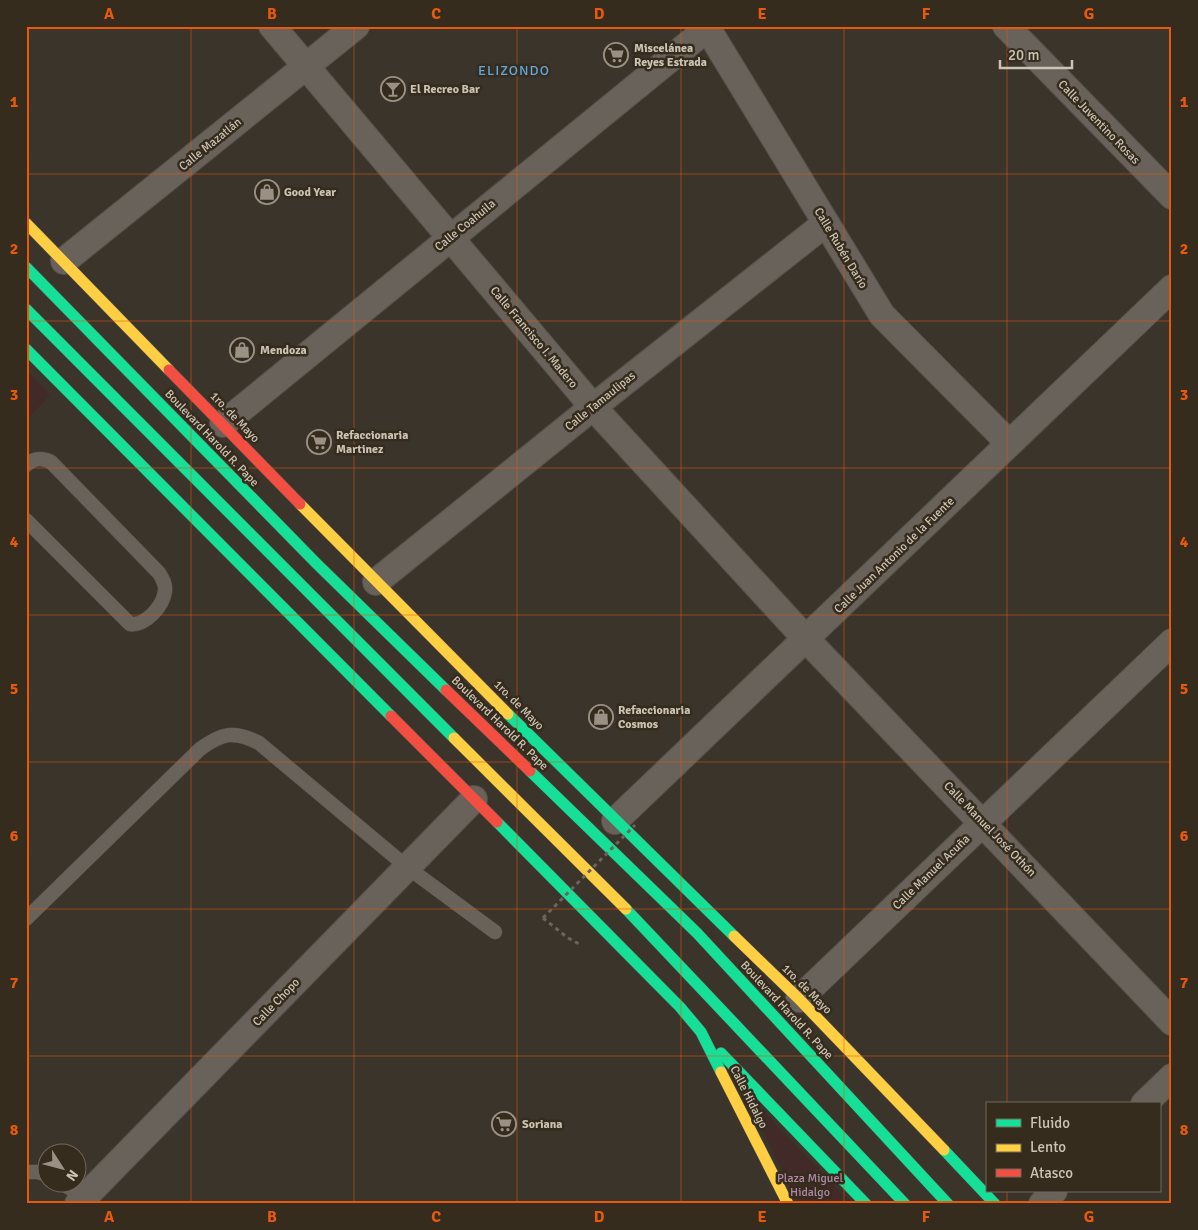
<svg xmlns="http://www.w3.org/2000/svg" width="1198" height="1230" font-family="Signika,sans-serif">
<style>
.green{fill:#412a27}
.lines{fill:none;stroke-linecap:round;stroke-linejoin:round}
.lane-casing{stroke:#555049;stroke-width:15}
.street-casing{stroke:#555049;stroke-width:28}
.fast-casing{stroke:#555049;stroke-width:12}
.slow-casing{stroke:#555049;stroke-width:12}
.jam-casing{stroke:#555049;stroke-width:12}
.path{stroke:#6c655e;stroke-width:3;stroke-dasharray:4 4;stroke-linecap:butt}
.lane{stroke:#68625b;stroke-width:14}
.street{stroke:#68625b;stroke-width:26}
.fast{stroke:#16e098;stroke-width:11}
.slow{stroke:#ffcf43;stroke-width:11}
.jam{stroke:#f24e42;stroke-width:11}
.path-bridge{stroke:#6c655e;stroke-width:3;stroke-dasharray:4 4;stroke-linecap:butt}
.grid{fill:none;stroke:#e8590c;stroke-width:1;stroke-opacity:0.55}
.labels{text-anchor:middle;stroke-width:5;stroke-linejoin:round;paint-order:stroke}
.poi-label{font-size:12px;font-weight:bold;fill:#cbc3b5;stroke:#362c1d;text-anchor:start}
.street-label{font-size:12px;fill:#cbc3b5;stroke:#362c1d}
.park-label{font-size:12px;fill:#b189a8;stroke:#362c1d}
.neighbourhood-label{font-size:14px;letter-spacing:1px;fill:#60a5dc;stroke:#362c1d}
.neatline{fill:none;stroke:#e8590c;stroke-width:2}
.grid-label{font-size:16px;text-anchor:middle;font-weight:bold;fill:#e8590c}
</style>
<rect width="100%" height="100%" fill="#3b342b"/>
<g class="green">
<path d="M26,370l24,25 -24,25z"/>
<path d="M741,1088l111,116h-52z"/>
</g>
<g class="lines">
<defs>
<g id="lane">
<path d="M26,465c8,-7 15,-8 25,-3l108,111c3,5 7,11 6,18 -2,16 -20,35 -35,33l-104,-104"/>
<path d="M26,919l174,-170c22,-16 34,-19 59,-6l148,124 88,65"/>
<path d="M26,1172h11l11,3"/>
<path d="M60,1182l24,15"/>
</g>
<g id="street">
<path d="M272,26l321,381 213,232 366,383"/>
<path d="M706,26l176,289 127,128"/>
<path d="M1006,26l166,170"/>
<path d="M64,261l292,-235"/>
<path d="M223,424l485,-396"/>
<path d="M376,582l217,-175 233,-184"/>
<path d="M615,821l557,-533"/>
<path d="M799,999l373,-357"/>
<path d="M1144,1104l28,-27"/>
<path d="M78,1204l396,-405"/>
<path d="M1042,1204l12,-13"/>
</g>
<g id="fast">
<path d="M26,267l291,297 129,126"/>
<path d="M26,309l428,429"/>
<path d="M26,349l365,367"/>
<path d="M508,714l226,222"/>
<path d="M530,771l167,162 251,271"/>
<path d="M497,822l183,185 21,25 20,40"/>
<path d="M626,909l279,295"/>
<path d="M721,1053l145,151"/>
<path d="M944,1150l51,54"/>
</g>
<g id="slow">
<path d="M26,223l143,147"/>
<path d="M300,504l208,210"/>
<path d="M454,738l172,171"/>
<path d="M734,936l65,63 145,151"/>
<path d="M721,1072l67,132"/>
</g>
<g id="jam">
<path d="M169,370l131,134"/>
<path d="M446,690l84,81"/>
<path d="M391,716l106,106"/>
</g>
</defs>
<use href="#lane" class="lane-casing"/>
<use href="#street" class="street-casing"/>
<use href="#fast" class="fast-casing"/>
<use href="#slow" class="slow-casing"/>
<use href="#jam" class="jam-casing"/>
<path class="path" d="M543,918l25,20 13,7"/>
<use href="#lane" class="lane"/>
<use href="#street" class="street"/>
<use href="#fast" class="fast"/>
<use href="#slow" class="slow"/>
<use href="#jam" class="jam"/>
<path class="path-bridge" d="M543,918l92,-93"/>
</g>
<path class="grid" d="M191,26v1178M354,26v1178M517,26v1178M681,26v1178M844,26v1178M1007,26v1078M26,174h1146M26,321h1146M26,468h1146M26,615h1146M26,762h1146M26,909h1146M26,1056h1146M1007,1191v13"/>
<defs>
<symbol id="supermarket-ring" viewBox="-11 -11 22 22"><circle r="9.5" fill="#362c1d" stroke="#999185" stroke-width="1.5"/><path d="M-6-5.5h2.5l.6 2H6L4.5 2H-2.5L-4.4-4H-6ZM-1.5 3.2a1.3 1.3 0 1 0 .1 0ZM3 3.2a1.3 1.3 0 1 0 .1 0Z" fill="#999185"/></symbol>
<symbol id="bar-ring" viewBox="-11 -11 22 22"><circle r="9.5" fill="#362c1d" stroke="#999185" stroke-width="1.5"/><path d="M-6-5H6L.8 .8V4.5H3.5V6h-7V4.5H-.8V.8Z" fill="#999185"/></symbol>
<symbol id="shop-ring" viewBox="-11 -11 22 22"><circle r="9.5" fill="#362c1d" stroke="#999185" stroke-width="1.5"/><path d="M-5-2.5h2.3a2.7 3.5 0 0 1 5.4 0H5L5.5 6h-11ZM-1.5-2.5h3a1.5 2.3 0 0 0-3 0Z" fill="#999185"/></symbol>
</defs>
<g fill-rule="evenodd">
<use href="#supermarket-ring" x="602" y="41" width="28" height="28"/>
<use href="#bar-ring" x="379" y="75" width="28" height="28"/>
<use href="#shop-ring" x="253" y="178" width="28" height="28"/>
<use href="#shop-ring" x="228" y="336" width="28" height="28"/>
<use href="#supermarket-ring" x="305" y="428" width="28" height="28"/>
<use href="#shop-ring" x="587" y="703" width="28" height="28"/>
<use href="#supermarket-ring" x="490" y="1110" width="28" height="28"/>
</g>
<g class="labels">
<g class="poi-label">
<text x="634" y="52">Miscelánea<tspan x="634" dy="14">Reyes Estrada</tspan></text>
<text x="410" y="93">El Recreo Bar</text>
<text x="284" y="196">Good Year</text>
<text x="260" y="354">Mendoza</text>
<text x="336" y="439">Refaccionaria<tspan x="336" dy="14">Martinez</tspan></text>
<text x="618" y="714">Refaccionaria<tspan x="618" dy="14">Cosmos</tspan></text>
<text x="522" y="1128">Soriana</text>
</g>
<g class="street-label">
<text transform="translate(1099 122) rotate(46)" y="4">Calle Juventino Rosas</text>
<text transform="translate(210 144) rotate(-39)" y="4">Calle Mazatlán</text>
<text transform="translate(465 225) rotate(-39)" y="4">Calle Coahuila</text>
<text transform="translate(841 248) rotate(59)" y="4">Calle Rubén Darío</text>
<text transform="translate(534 337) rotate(50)" y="4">Calle Francisco I. Madero</text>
<text transform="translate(600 401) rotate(-39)" y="4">Calle Tamaulipas</text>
<text transform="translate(235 417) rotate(46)" y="4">1ro. de Mayo</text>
<text transform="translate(212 438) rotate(46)" y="4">Boulevard Harold R. Pape</text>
<text transform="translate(894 555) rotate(-44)" y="4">Calle Juan Antonio de la Fuente</text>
<text transform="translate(519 705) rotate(45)" y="4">1ro. de Mayo</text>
<text transform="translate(500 723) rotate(44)" y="4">Boulevard Harold R. Pape</text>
<text transform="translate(990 829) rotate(46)" y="4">Calle Manuel José Othón</text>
<text transform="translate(931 872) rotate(-44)" y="4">Calle Manuel Acuña</text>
<text transform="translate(807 989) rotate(45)" y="4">1ro. de Mayo</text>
<text transform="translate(276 1002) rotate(-46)" y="4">Calle Chopo</text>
<text transform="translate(787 1010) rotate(47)" y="4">Boulevard Harold R. Pape</text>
<text transform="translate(749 1097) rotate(63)" y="4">Calle Hidalgo</text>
</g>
<g class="park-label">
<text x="810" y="1182">Plaza Miguel<tspan x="810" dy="14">Hidalgo</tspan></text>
</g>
<g class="neighbourhood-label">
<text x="514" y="75">ELIZONDO</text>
</g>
</g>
<rect width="1198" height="1230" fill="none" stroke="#362c1d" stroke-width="55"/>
<rect x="986" y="1102" width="175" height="90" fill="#362c1d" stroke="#72685a"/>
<rect x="996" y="1119" width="25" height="8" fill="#16e098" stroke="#72685a"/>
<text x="1030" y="1128" font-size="15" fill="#cbc3b5">Fluido</text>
<rect x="996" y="1144" width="25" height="8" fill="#ffcf43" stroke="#72685a"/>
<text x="1030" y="1152" font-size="15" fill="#cbc3b5">Lento</text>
<rect x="996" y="1169" width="25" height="8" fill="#f24e42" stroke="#72685a"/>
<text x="1030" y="1178" font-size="15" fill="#cbc3b5">Atasco</text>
<g transform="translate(62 1168) rotate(126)"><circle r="24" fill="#362c1d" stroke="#72685a"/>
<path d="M0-4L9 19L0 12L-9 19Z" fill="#999185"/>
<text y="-8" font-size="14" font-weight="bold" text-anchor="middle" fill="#cbc3b5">N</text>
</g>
<path d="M1000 60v8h72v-8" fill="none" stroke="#cbc3b5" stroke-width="2.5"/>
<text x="1008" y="60" font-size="15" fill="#cbc3b5" stroke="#362c1d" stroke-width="4" paint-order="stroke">20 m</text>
<rect x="28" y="28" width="1142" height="1174" class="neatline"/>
<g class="grid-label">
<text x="109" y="19">A</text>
<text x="272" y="19">B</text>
<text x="436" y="19">C</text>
<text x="599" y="19">D</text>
<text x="762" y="19">E</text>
<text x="926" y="19">F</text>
<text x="1089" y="19">G</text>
<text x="14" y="107">1</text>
<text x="1184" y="107">1</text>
<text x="14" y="254">2</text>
<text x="1184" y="254">2</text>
<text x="14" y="400">3</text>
<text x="1184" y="400">3</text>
<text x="14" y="547">4</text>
<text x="1184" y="547">4</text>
<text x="14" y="694">5</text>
<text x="1184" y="694">5</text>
<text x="14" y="841">6</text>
<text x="1184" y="841">6</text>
<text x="14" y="988">7</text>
<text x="1184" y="988">7</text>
<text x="14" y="1135">8</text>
<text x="1184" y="1135">8</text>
<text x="109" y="1222">A</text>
<text x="272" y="1222">B</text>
<text x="436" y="1222">C</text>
<text x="599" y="1222">D</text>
<text x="762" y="1222">E</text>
<text x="926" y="1222">F</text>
<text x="1089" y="1222">G</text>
</g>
</svg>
